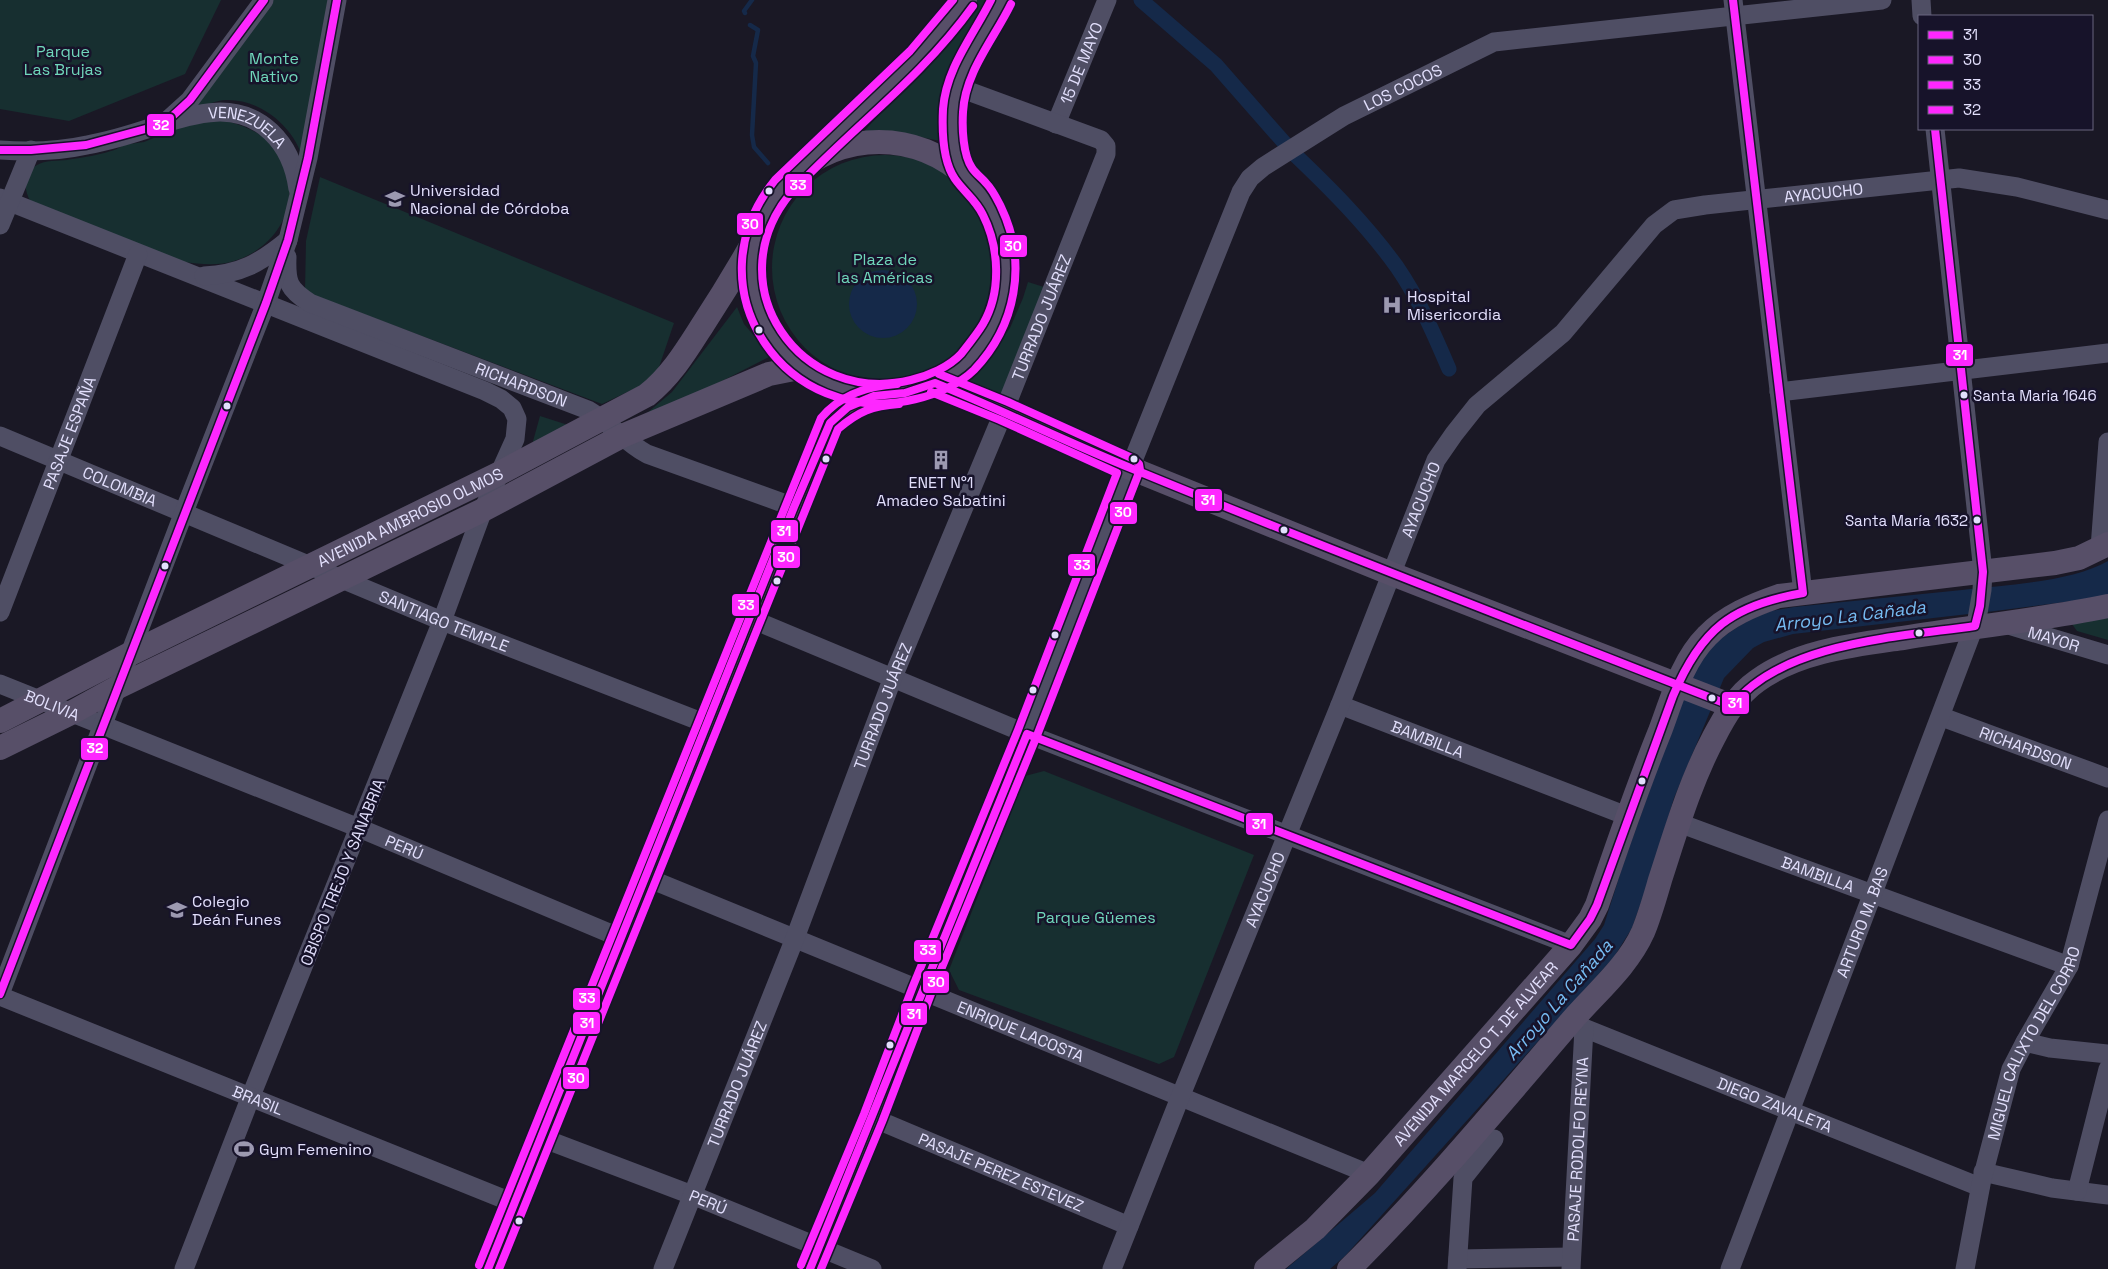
<svg xmlns="http://www.w3.org/2000/svg" width="2108" height="1269" font-family="'Space Grotesk',sans-serif">
<style>
.green{fill:#172f30}
.water{fill:#152949}
.lines{fill:none;stroke-linecap:round;stroke-linejoin:round}
.stream{stroke:#152949;stroke-width:4.5}
.canal{stroke:#152949;stroke-width:15}
.minor{stroke:#4f4e64;stroke-width:19}
.major{stroke:#574f68;stroke-width:24}
.bus-1-casing{stroke:#17132a;stroke-width:11}
.bus-2-casing{stroke:#17132a;stroke-width:11}
.bus-3-casing{stroke:#17132a;stroke-width:11}
.bus-4-casing{stroke:#17132a;stroke-width:11}
.bus-1{stroke:#fe27ff;stroke-width:8}
.bus-2{stroke:#fe27ff;stroke-width:8}
.bus-3{stroke:#fe27ff;stroke-width:8}
.bus-4{stroke:#fe27ff;stroke-width:8}
.bus-dot{fill:#e2dffc;stroke:#17132a;stroke-width:2}
.labels{text-anchor:middle;stroke-width:5;stroke-linejoin:round;paint-order:stroke}
.bus-label{font-size:15px;fill:#e2dffc;stroke:#17132a;text-anchor:start}
.park-label{font-size:16px;fill:#70d7bb;stroke:#17132a}
.street-label{font-size:16px;fill:#e2dffc;stroke:#17132a}
.poi-label{font-size:16px;fill:#e2dffc;stroke:#17132a;text-anchor:start}
.water-label{font-size:18px;font-style:italic;fill:#76bcf3;stroke:#17132a}
.line-badge{stroke:#17132a;stroke-width:2}
.badge-label{font-size:14px;text-anchor:middle;font-weight:bold;fill:#fff}
</style>
<rect width="100%" height="100%" fill="#1a1825"/>
<g class="green">
<path d="M0,0h221l-36,74 -116,47 -69,-12z"/>
<path d="M272,0h57l-28,153c-11,-29 -42,-54 -75,-53 -10,0 -20,6 -30,8l44,-65z"/>
<path d="M977,0h15l-52,96 -2,14 3,31c-27,-5 -53,-11 -81,-5l106,-119z"/>
<path d="M207,116c25,6 55,13 71,35 3,4 4,10 6,14 17,42 -8,83 -50,96 -15,5 -35,3 -50,1l-153,-60c-8,-12 -8,-29 6,-37 8,-5 21,-4 30,-5 12,-2 49,-7 56,-15l21,-3z"/>
<circle cx="885" cy="268" r="113"/>
<path d="M320,177l354,146 -17,50 -19,14 -36,17 -297,-112 1,-51z"/>
<path d="M1028,282l16,5 -43,108 -6,3 -21,-6 -5,-12 41,-52 13,-30z"/>
<path d="M737,307l7,17 27,32 -121,62 -3,-5 25,-21z"/>
<path d="M540,416l28,9 -36,20z"/>
<path d="M2108,611v29l-31,-9 -5,-7z"/>
<path d="M1044,771l210,84 -80,202 -15,7 -200,-74 -10,-20 76,-194z"/>
</g>
<g class="water">
<circle cx="883" cy="304" r="34"/>
<path d="M2108,561v33l-2,1 -18,4 -93,12 -202,23 -29,8 -11,6 -29,30 -50,120 -24,79 -18,51 -18,29 -269,299 -15,13h-44l89,-76 220,-254 9,-14 18,-57 69,-194 25,-32 17,-12 16,-10 22,-9 23,-4c56,-6 112,-11 168,-17 44,-5 109,-8 146,-29z"/>
</g>
<g class="lines">
<g class="stream">
<path d="M745,13l-1,-2 8,-11"/>
<path d="M750,25l8,5 -5,26 3,7 -4,72 2,12 14,16"/>
</g>
<g class="canal">
<path d="M1141,0l75,65 72,82"/>
<path d="M1291,151c38,36 75,73 106,116 22,32 37,67 52,102"/>
</g>
<g class="minor">
<path d="M1733,0l70,593"/>
<path d="M1921,0l1,16"/>
<path d="M169,119l21,-19 74,-100"/>
<path id="s1" d="M1056,124l51,-124"/>
<path id="s2" d="M0,150c28,2 60,1 87,-5 22,-4 45,-11 66,-18 41,-13 83,-28 118,5 17,16 24,35 27,57"/>
<path d="M0,198l485,193 16,8 11,9 5,11 -2,20 -32,71 -41,111 -191,475 -67,173"/>
<path d="M0,225l31,-75"/>
<path id="s3" d="M287,257c-1,25 1,32 23,46l278,107c21,12 37,32 59,44l147,53"/>
<path d="M204,276c37,-2 56,-13 84,-36"/>
<path d="M1779,392l329,-39"/>
<path id="s4" d="M0,436l442,185 265,103"/>
<path d="M2100,548l8,-106"/>
<path id="s5" d="M0,612l138,-358"/>
<path d="M749,618l278,116 544,211"/>
<path id="s6" d="M2005,624l103,31"/>
<path id="s7" d="M0,684l359,144 262,110"/>
<path id="s8" d="M1340,705l287,111"/>
<path id="s9" d="M1942,717l166,61"/>
<path id="s10" d="M1679,823l390,143"/>
<path id="s11" d="M645,877l724,297"/>
<path d="M0,994l184,-482 82,-209 22,-63 20,-82 29,-158"/>
<path id="s12" d="M0,996l516,208"/>
<path id="s13" d="M1572,1020l12,8 396,159"/>
<path d="M2025,1042l25,6 58,6"/>
<path id="s14" d="M873,1118l256,108"/>
<path id="s15" d="M542,1138l150,57 180,74"/>
<path d="M1983,1172l69,16 56,7"/>
<path d="M2077,1191l31,-122"/>
<path d="M1458,1259l113,-2"/>
<path id="s16" d="M663,1269l132,-331 98,-261 111,-266 102,-257v-8l-5,-6 -144,-53"/>
<path id="s17" d="M810,1269l63,-151 49,-128 105,-256 103,-266 111,-276 9,-14 13,-11 81,-51 150,-74 388,-42"/>
<path id="s18" d="M1112,1269l69,-174 159,-390 96,-245 18,-26 23,-29 86,-72 91,-108 20,-15 31,-5 254,-27 58,9 91,23"/>
<path d="M1457,1269l6,-91 31,-39"/>
<path id="s19" d="M1571,1269l13,-241"/>
<path id="s20" d="M1730,1269l247,-650 5,-29 1,-18 -48,-443"/>
<path id="s21" d="M1965,1269l17,-90 29,-110 14,-27 44,-76 39,-146"/>
</g>
<g class="major">
<circle cx="879" cy="269" r="127"/>
<path d="M817,153c52,-48 109,-93 148,-153"/>
<path d="M962,171c-4,-19 -10,-38 -10,-58 0,-42 33,-77 50,-113"/>
<path d="M935,383l69,28 126,57 262,106 340,132"/>
<path id="s22" d="M0,721l130,-67 368,-180 149,-79c24,-19 39,-44 55,-69 19,-29 36,-57 53,-87"/>
<path d="M0,748l71,-35 47,-26 365,-177 139,-74 147,-62 30,-6"/>
<path d="M488,1269l54,-131 247,-617 41,-98 18,-16 26,-11"/>
<path id="s23" d="M1266,1269l49,-40 54,-55 202,-229 19,-26 7,-14c20,-59 40,-117 63,-174 12,-32 22,-70 47,-95 19,-20 46,-31 72,-40l276,-33 24,-5 29,-14"/>
<path d="M1349,1269c78,-77 148,-161 219,-244 25,-30 59,-57 75,-93 7,-17 12,-35 17,-52 16,-49 30,-98 54,-143 11,-21 23,-42 43,-56 41,-30 97,-36 146,-43 68,-11 137,-18 205,-32"/>
</g>
<defs>
<g id="bus-1">
<path d="M488,1269l306,-762 36,-84 18,-16 26,-11 31,-3 30,-10c67,27 131,59 198,86 199,82 399,159 599,237 50,-64 168,-69 243,-80l5,-20 3,-34 -48,-443"/>
<path d="M810,1269c74,-178 144,-357 217,-535l544,211 19,-26 7,-14 76,-209c28,-67 59,-91 130,-103l-70,-593"/>
</g>
<g id="bus-2">
<path d="M953,0l-43,51 -135,129c-87,107 10,251 141,219 19,-4 44,-15 58,-29 42,-44 54,-107 27,-163 -4,-8 -8,-17 -15,-24 -4,-5 -10,-9 -14,-15 -9,-13 -10,-40 -9,-56 2,-40 31,-73 48,-108"/>
<path d="M499,1269l339,-840c21,-18 34,-23 61,-25"/>
<path d="M821,1269l61,-147 49,-128 105,-256 104,-268 -1,-6 -5,-5 -126,-57 -69,-28"/>
</g>
<g id="bus-3">
<path d="M973,6c-53,74 -122,122 -183,188 -74,91 10,213 121,186 17,-4 38,-13 50,-26 7,-9 16,-20 22,-30 19,-33 16,-77 0,-109 -7,-15 -19,-23 -28,-36 -12,-17 -13,-49 -12,-70 3,-41 30,-73 48,-109"/>
<path d="M479,1265l342,-847c20,-24 47,-32 76,-34"/>
<path d="M801,1265l63,-151 49,-128 105,-256 99,-257 -117,-53 -69,-28"/>
</g>
<g id="bus-4">
<path d="M0,150h31l55,-5 78,-21 26,-24 74,-100"/>
<path d="M0,994l266,-691 22,-63 20,-82 29,-158"/>
</g>
</defs>
<use href="#bus-1" class="bus-1-casing"/>
<use href="#bus-2" class="bus-2-casing"/>
<use href="#bus-3" class="bus-3-casing"/>
<use href="#bus-4" class="bus-4-casing"/>
<use href="#bus-1" class="bus-1"/>
<use href="#bus-2" class="bus-2"/>
<use href="#bus-3" class="bus-3"/>
<use href="#bus-4" class="bus-4"/>
</g>
<defs>
<symbol id="university-bare" viewBox="-9 -9 18 18"><path d="M0-5L7-2L0 1L-7-2ZM-4 1L0 2.5L4 1V4Q0 6-4 4Z" fill="#9c99b1" stroke="#17132a" stroke-width="2.5" paint-order="stroke"/></symbol>
<symbol id="hospital-bare" viewBox="-9 -9 18 18"><path d="M-5-5h3v3.5h4V-5h3V5h-3V1.5h-4V5h-3Z" fill="#9c99b1" stroke="#17132a" stroke-width="2.5" paint-order="stroke"/></symbol>
<symbol id="building-bare" viewBox="-9 -9 18 18"><path d="M-4-6H4V6H1V3H-1V6H-4ZM-2.5-4.3h1.7v1.8h-1.7ZM.8-4.3h1.7v1.8H.8ZM-2.5-1h1.7V.8h-1.7ZM.8-1h1.7V.8H.8Z" fill="#9c99b1" stroke="#17132a" stroke-width="2.5" paint-order="stroke"/></symbol>
<symbol id="school-bare" viewBox="-9 -9 18 18"><path d="M0-5L7-2L0 1L-7-2ZM-4 1L0 2.5L4 1V4Q0 6-4 4Z" fill="#9c99b1" stroke="#17132a" stroke-width="2.5" paint-order="stroke"/></symbol>
<symbol id="stadium-bare" viewBox="-9 -9 18 18"><path d="M0-5a6.5 5 0 1 0 0 10a6.5 5 0 1 0 0-10ZM-3.5-1.8h7v3.6h-7Z" fill="#9c99b1" stroke="#17132a" stroke-width="2.5" paint-order="stroke"/></symbol>
</defs>
<g fill-rule="evenodd">
<use href="#university-bare" x="381" y="185" width="28" height="28"/>
<use href="#hospital-bare" x="1378" y="291" width="28" height="28"/>
<use href="#building-bare" x="927" y="446" width="28" height="28"/>
<use href="#school-bare" x="163" y="896" width="28" height="28"/>
<use href="#stadium-bare" x="230" y="1135" width="28" height="28"/>
</g>
<g class="bus-dot">
<circle cx="769" cy="191" r="4.5"/>
<circle cx="759" cy="330" r="4.5"/>
<circle cx="1964" cy="395" r="4.5"/>
<circle cx="227" cy="406" r="4.5"/>
<circle cx="826" cy="459" r="4.5"/>
<circle cx="1134" cy="459" r="4.5"/>
<circle cx="1977" cy="520" r="4.5"/>
<circle cx="1284" cy="530" r="4.5"/>
<circle cx="165" cy="566" r="4.5"/>
<circle cx="777" cy="581" r="4.5"/>
<circle cx="1919" cy="633" r="4.5"/>
<circle cx="1055" cy="635" r="4.5"/>
<circle cx="1033" cy="690" r="4.5"/>
<circle cx="1712" cy="698" r="4.5"/>
<circle cx="1642" cy="781" r="4.5"/>
<circle cx="890" cy="1045" r="4.5"/>
<circle cx="519" cy="1221" r="4.5"/>
</g>
<g class="labels">
<g class="bus-label">
<text x="1973" y="401">Santa Maria 1646</text>
<text x="1968" y="526" text-anchor="end">Santa María 1632</text>
</g>
<g class="park-label">
<text x="63" y="57">Parque<tspan x="63" dy="18">Las Brujas</tspan></text>
<text x="274" y="64">Monte<tspan x="274" dy="18">Nativo</tspan></text>
<text x="885" y="265">Plaza de<tspan x="885" dy="18">las Américas</tspan></text>
<text x="1096" y="923">Parque Güemes</text>
</g>
<g class="street-label">
<text dy="6" stroke="none"><textPath href="#s1" startOffset="66">15 DE MAYO</textPath></text>
<text dy="6" stroke="none"><textPath href="#s17" startOffset="1355">LOS COCOS</textPath></text>
<text dy="6" stroke="none"><textPath href="#s2" startOffset="256">VENEZUELA</textPath></text>
<text dy="6" stroke="none"><textPath href="#s18" startOffset="1369">AYACUCHO</textPath></text>
<text dy="6" stroke="none"><textPath href="#s16" startOffset="1024">TURRADO JUÁREZ</textPath></text>
<text dy="6" stroke="none"><textPath href="#s3" startOffset="282">RICHARDSON</textPath></text>
<text dy="6" stroke="none"><textPath href="#s5" startOffset="192">PASAJE ESPAÑA</textPath></text>
<text dy="6" stroke="none"><textPath href="#s4" startOffset="130">COLOMBIA</textPath></text>
<text dy="6" stroke="none"><textPath href="#s18" startOffset="829">AYACUCHO</textPath></text>
<text dy="6" stroke="none"><textPath href="#s22" startOffset="458">AVENIDA AMBROSIO OLMOS</textPath></text>
<text dy="6" stroke="none"><textPath href="#s4" startOffset="481">SANTIAGO TEMPLE</textPath></text>
<text dy="6" stroke="none"><textPath href="#s6" startOffset="51">MAYOR</textPath></text>
<text dy="6" stroke="none"><textPath href="#s7" startOffset="56">BOLIVIA</textPath></text>
<text dy="6" stroke="none"><textPath href="#s16" startOffset="604">TURRADO JUÁREZ</textPath></text>
<text dy="6" stroke="none"><textPath href="#s8" startOffset="94">BAMBILLA</textPath></text>
<text dy="6" stroke="none"><textPath href="#s9" startOffset="89">RICHARDSON</textPath></text>
<text dy="6" stroke="none"><textPath href="#s7" startOffset="436">PERÚ</textPath></text>
<text transform="translate(342 872) rotate(-68)" y="6">OBISPO TREJO Y SANABRIA</text>
<text dy="6" stroke="none"><textPath href="#s10" startOffset="148">BAMBILLA</textPath></text>
<text dy="6" stroke="none"><textPath href="#s18" startOffset="409">AYACUCHO</textPath></text>
<text dy="6" stroke="none"><textPath href="#s20" startOffset="371">ARTURO M. BAS</textPath></text>
<text dy="6" stroke="none"><textPath href="#s11" startOffset="406">ENRIQUE LACOSTA</textPath></text>
<text dy="6" stroke="none"><textPath href="#s21" startOffset="238">MIGUEL CALIXTO DEL CORRO</textPath></text>
<text dy="6" stroke="none"><textPath href="#s23" startOffset="301">AVENIDA MARCELO T. DE ALVEAR</textPath></text>
<text dy="6" stroke="none"><textPath href="#s16" startOffset="199">TURRADO JUÁREZ</textPath></text>
<text dy="6" stroke="none"><textPath href="#s12" startOffset="278">BRASIL</textPath></text>
<text dy="6" stroke="none"><textPath href="#s13" startOffset="220">DIEGO ZAVALETA</textPath></text>
<text dy="6" stroke="none"><textPath href="#s19" startOffset="120">PASAJE RODOLFO REYNA</textPath></text>
<text dy="6" stroke="none"><textPath href="#s14" startOffset="139">PASAJE PEREZ ESTEVEZ</textPath></text>
<text dy="6" stroke="none"><textPath href="#s15" startOffset="178">PERÚ</textPath></text>
</g>
<g class="poi-label">
<text x="410" y="196">Universidad<tspan x="410" dy="18">Nacional de Córdoba</tspan></text>
<text x="1407" y="302">Hospital<tspan x="1407" dy="18">Misericordia</tspan></text>
<text x="941" y="488" text-anchor="middle">ENET N°1<tspan x="941" dy="18">Amadeo Sabatini</tspan></text>
<text x="192" y="907">Colegio<tspan x="192" dy="18">Deán Funes</tspan></text>
<text x="259" y="1155">Gym Femenino</text>
</g>
<g class="water-label">
<text transform="translate(1850 616) rotate(-7)" y="6">Arroyo La Cañada</text>
<text transform="translate(1559 1000) rotate(-49)" y="6">Arroyo La Cañada</text>
</g>
</g>
<g class="line-badge">
<rect x="146" y="113" width="29" height="24" rx="5" fill="#fe27ff"/>
<rect x="784" y="173" width="29" height="24" rx="5" fill="#fe27ff"/>
<rect x="736" y="212" width="28" height="24" rx="5" fill="#fe27ff"/>
<rect x="999" y="234" width="29" height="24" rx="5" fill="#fe27ff"/>
<rect x="1945" y="343" width="29" height="24" rx="5" fill="#fe27ff"/>
<rect x="1194" y="488" width="29" height="24" rx="5" fill="#fe27ff"/>
<rect x="1109" y="501" width="29" height="24" rx="5" fill="#fe27ff"/>
<rect x="770" y="519" width="29" height="24" rx="5" fill="#fe27ff"/>
<rect x="772" y="545" width="29" height="24" rx="5" fill="#fe27ff"/>
<rect x="1067" y="553" width="29" height="24" rx="5" fill="#fe27ff"/>
<rect x="731" y="593" width="29" height="24" rx="5" fill="#fe27ff"/>
<rect x="1721" y="691" width="29" height="24" rx="5" fill="#fe27ff"/>
<rect x="80" y="737" width="29" height="24" rx="5" fill="#fe27ff"/>
<rect x="1245" y="812" width="29" height="24" rx="5" fill="#fe27ff"/>
<rect x="913" y="939" width="29" height="24" rx="5" fill="#fe27ff"/>
<rect x="922" y="970" width="28" height="24" rx="5" fill="#fe27ff"/>
<rect x="572" y="987" width="29" height="24" rx="5" fill="#fe27ff"/>
<rect x="900" y="1002" width="28" height="24" rx="5" fill="#fe27ff"/>
<rect x="572" y="1011" width="29" height="24" rx="5" fill="#fe27ff"/>
<rect x="562" y="1066" width="28" height="24" rx="5" fill="#fe27ff"/>
</g>
<g class="badge-label">
<text x="161" y="130">32</text>
<text x="798" y="190">33</text>
<text x="750" y="229">30</text>
<text x="1013" y="251">30</text>
<text x="1960" y="360">31</text>
<text x="1208" y="505">31</text>
<text x="1123" y="517">30</text>
<text x="784" y="536">31</text>
<text x="786" y="562">30</text>
<text x="1082" y="570">33</text>
<text x="746" y="610">33</text>
<text x="1735" y="708">31</text>
<text x="95" y="753">32</text>
<text x="1259" y="829">31</text>
<text x="928" y="955">33</text>
<text x="936" y="987">30</text>
<text x="587" y="1003">33</text>
<text x="914" y="1019">31</text>
<text x="587" y="1028">31</text>
<text x="576" y="1083">30</text>
</g>
<rect x="1918" y="15" width="175" height="115" fill="#17132a" stroke="#68657e"/>
<rect x="1928" y="31" width="25" height="8" fill="#fe27ff" stroke="#68657e"/>
<text x="1963" y="40" font-size="15" fill="#e2dffc">31</text>
<rect x="1928" y="56" width="25" height="8" fill="#fe27ff" stroke="#68657e"/>
<text x="1963" y="65" font-size="15" fill="#e2dffc">30</text>
<rect x="1928" y="81" width="25" height="8" fill="#fe27ff" stroke="#68657e"/>
<text x="1963" y="90" font-size="15" fill="#e2dffc">33</text>
<rect x="1928" y="106" width="25" height="8" fill="#fe27ff" stroke="#68657e"/>
<text x="1963" y="115" font-size="15" fill="#e2dffc">32</text>
</svg>
